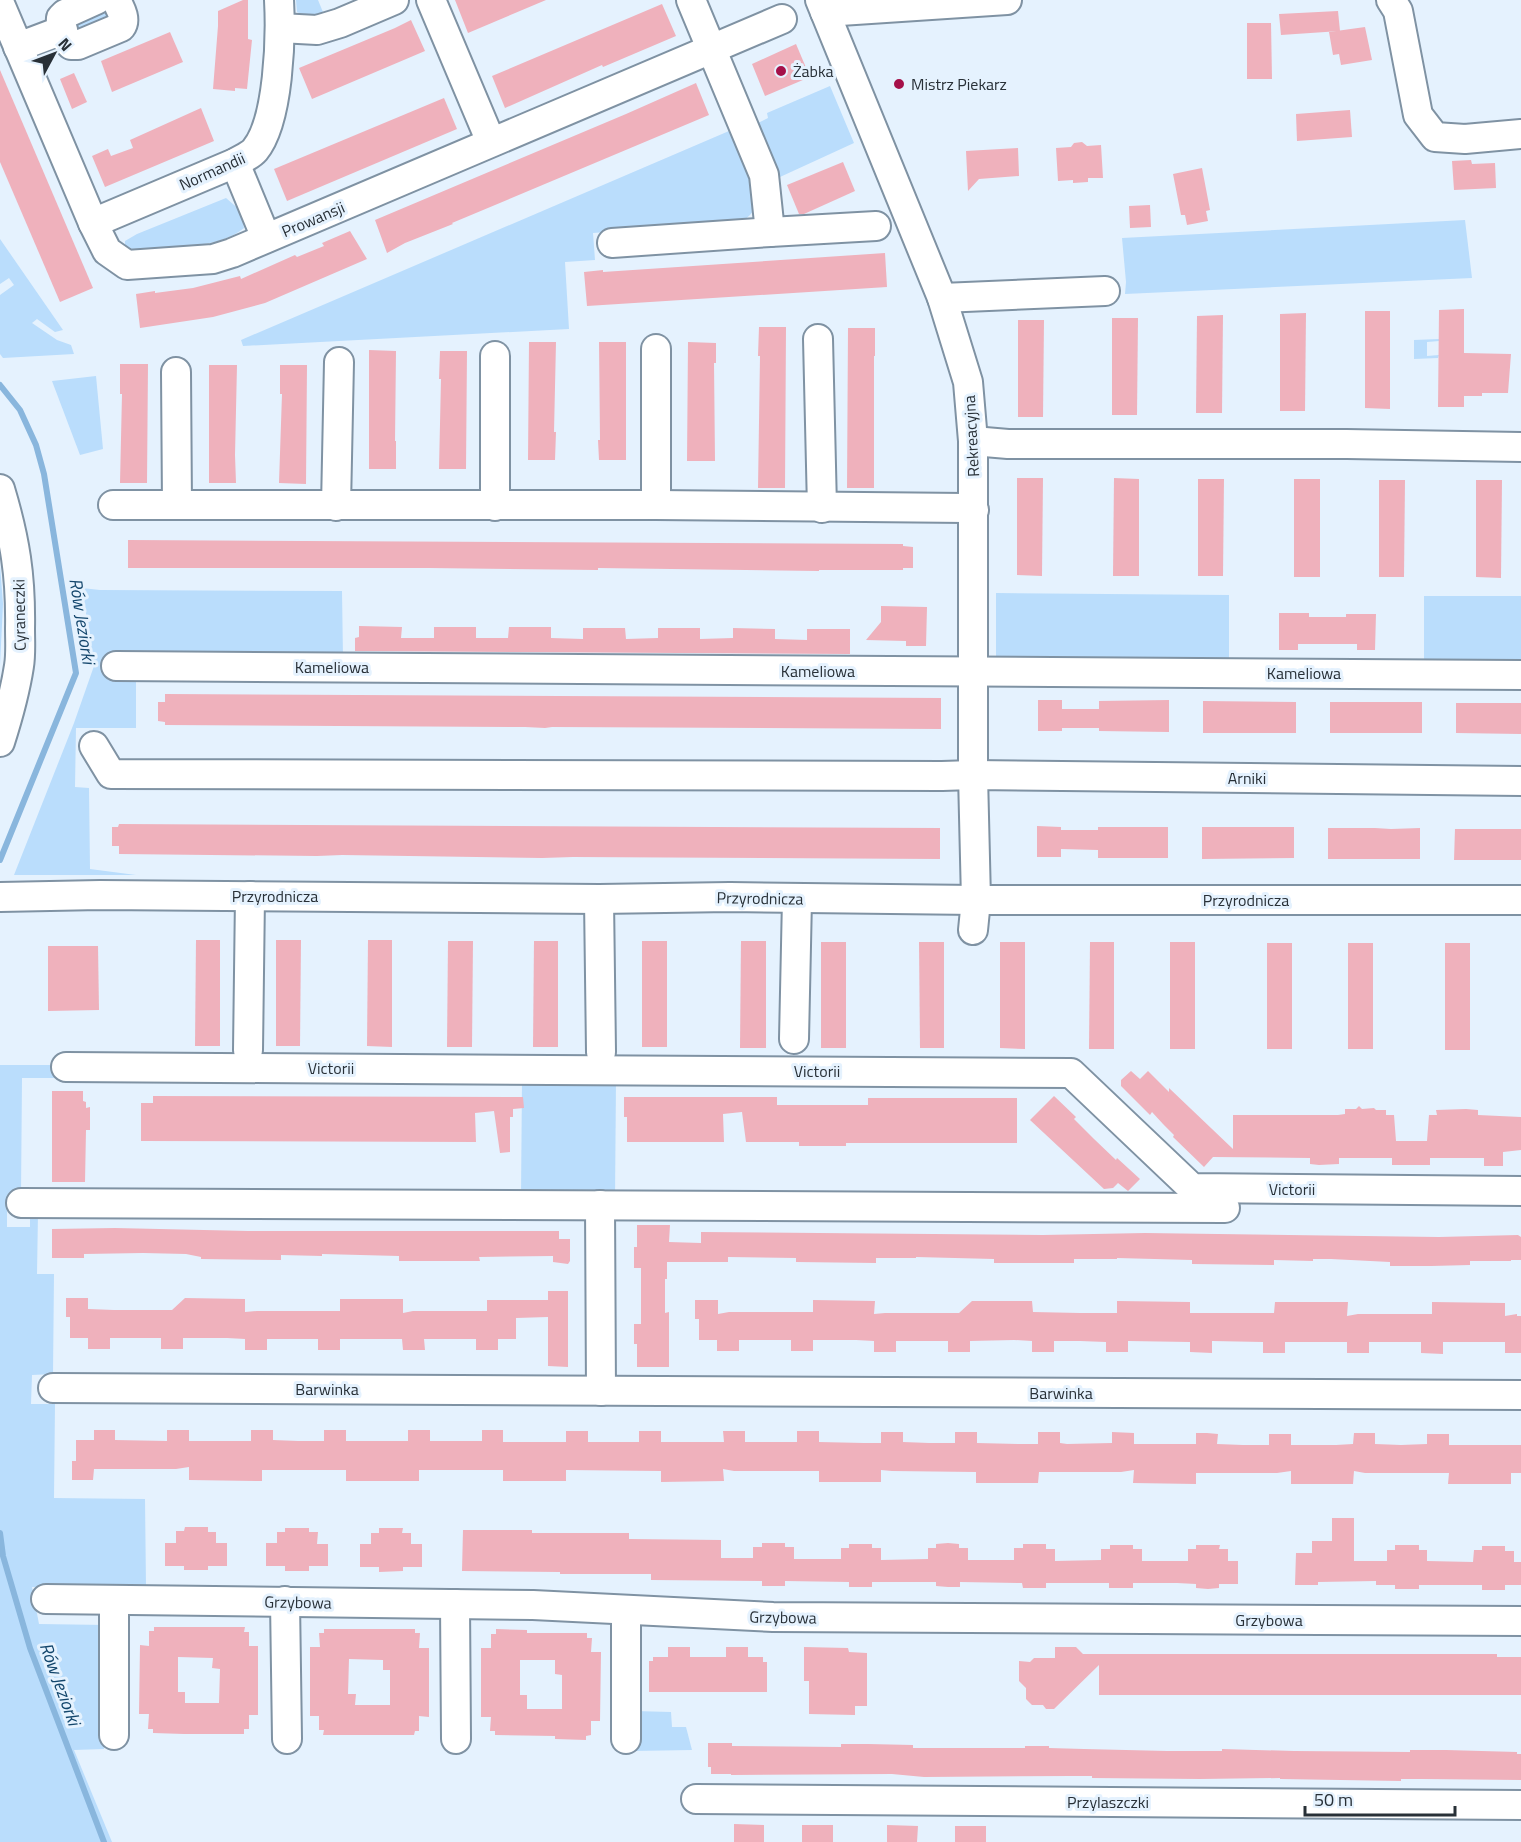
<svg xmlns="http://www.w3.org/2000/svg" width="1521" height="1842" font-family="'Titillium Web',sans-serif">
<style>
.green{fill:#baddfc}
.lines{fill:none;stroke-linecap:round;stroke-linejoin:round}
.stream{stroke:#89b6dd;stroke-width:6}
.building{fill:#efb1bc;fill-rule:evenodd}
.minor-casing{stroke:#7f92a3;stroke-width:32}
.minor{stroke:#fff;stroke-width:28}
.poi-dot{fill:#a51049;stroke:#e5f2fe;stroke-width:2}
.labels{text-anchor:middle;stroke-width:6;stroke-linejoin:round;paint-order:stroke}
.poi-label{font-size:16px;fill:#283037;stroke:#e5f2fe;text-anchor:start}
.street-label{font-size:16px;fill:#283037;stroke:#e5f2fe}
.water-label{font-size:18px;font-style:italic;fill:#13466c;stroke:#e5f2fe}
</style>
<rect width="100%" height="100%" fill="#e5f2fe"/>
<g class="green">
<path d="M296,0h22l7,17 -19,-1 -9,-4z"/>
<path d="M106,5l6,15 -37,11 -2,-9z"/>
<path d="M830,86l24,57 -74,34 -22,-54 10,-5 -1,-5z"/>
<path d="M729,131c8,18 34,61 24,80 -2,4 -7,7 -10,11l-150,11 2,27 -30,2 4,67 -326,17 -2,-6z"/>
<path d="M226,198l15,13 3,17c-25,22 -84,20 -116,22l-3,-4v-5l12,-7z"/>
<path d="M1465,220l7,58 -347,16 1,-12 -4,-44z"/>
<path d="M0,239l63,91 -8,2 -18,-13 -5,4 25,17 14,5 3,9 -71,4 -3,-4v-59l14,-10 -5,-7 -9,6z"/>
<path d="M1439,339v2l-12,1v14l12,-1 -1,3 -24,1v-19z"/>
<path d="M96,376l7,73 -23,6 -28,-74z"/>
<path d="M0,565l3,39 -3,61z"/>
<path d="M82,588l18,2 242,1 1,68 -207,18v51h-60l-1,59 14,1 1,81 46,6h-122l60,-152 20,-57z"/>
<path d="M996,593l233,2v69l-233,-3z"/>
<path d="M1424,596h97v70l-97,-1z"/>
<path d="M0,1065h59l1,13h-38l-1,116 -14,1v32h23v-15l8,1 -1,61h17l-1,100 -21,1 -1,29h24l-1,94 91,1 1,88h-114l7,37 67,1 -2,124 -30,1 38,92h-112z"/>
<path d="M522,1081h94l-1,117 -94,-2z"/>
<path d="M634,1711l37,1 1,15h14l6,23 -59,1z"/>
</g>
<g class="lines">
<g class="stream">
<path d="M0,385l20,25 16,35 8,29 32,199 -76,187"/>
<path d="M0,1533l3,23 27,92 74,194"/>
</g>
</g>
<g class="building">
<path d="M243,0h5v39l4,1 -5,49 -12,-1v3l-22,-2 5,-63v-15z"/>
<path d="M455,0h91l-78,33z"/>
<path d="M662,4l14,32 -73,31 -1,-2 -97,43 -13,-32z"/>
<path d="M1338,11l2,20 -59,4 -2,-21z"/>
<path d="M411,20l14,31 -113,48 -13,-31 96,-40z"/>
<path d="M1247,23h24l1,56h-25z"/>
<path d="M1365,27l7,33 -31,5 -2,-11 -6,1 -4,-23z"/>
<path d="M170,32l13,30 -71,30 -11,-31z"/>
<path d="M796,44l14,33 -45,19 -13,-32z"/>
<path d="M0,70l93,218 -33,14 -60,-140z"/>
<path d="M74,73l13,29 -15,7 -12,-30z"/>
<path d="M696,83l13,32 -257,108 1,1 -48,19 -18,10 -12,-33 251,-106z"/>
<path d="M444,98l13,31 -170,72 -13,-32z"/>
<path d="M201,108l13,33 -109,46 -13,-31 16,-7 3,7 22,-8 -3,-8z"/>
<path d="M1350,110l2,27 -55,4 -1,-27z"/>
<path d="M1082,142l5,4 14,-1 2,33h-15v4l-15,1v-3l-15,1 -2,-33 15,-1 3,-4z"/>
<path d="M1018,148l1,28 -40,3 -11,12 -2,-40z"/>
<path d="M1471,160l1,4 23,-1 1,25 -42,2 -2,-29z"/>
<path d="M843,162l12,29 -51,23h-5l-12,-29z"/>
<path d="M1202,168l8,42 -4,1 2,10 -21,4 -2,-10h-4l-8,-41z"/>
<path d="M1150,205l1,22 -21,1 -1,-22z"/>
<path d="M350,231l17,28 -102,44 -52,14 -73,11 -4,-34 19,-3v2l38,-5 47,-12 1,3 54,-24 2,2 27,-11 -2,-3z"/>
<path d="M885,253l2,34 -300,19 -3,-34 19,-2v2z"/>
<path d="M1464,309v44l47,1 -3,39h-26v3h-18v11h-26l1,-97z"/>
<path d="M1365,311h25v98l-25,-1z"/>
<path d="M1306,313l-1,98h-25v-97z"/>
<path d="M1223,315l-1,98h-26l1,-97z"/>
<path d="M1112,318h26l-1,97h-25z"/>
<path d="M1018,320h26l-1,97h-25z"/>
<path d="M759,327h27l-1,161h-27l2,-132h-2z"/>
<path d="M848,328h27v28h-1v132h-27z"/>
<path d="M529,342h27l-2,90h2l-1,28h-27z"/>
<path d="M599,342h27v118h-27l-1,-20h2z"/>
<path d="M688,342l28,1v20h-2l1,98h-28z"/>
<path d="M369,350l27,1 -1,90h1v28h-27z"/>
<path d="M440,351h27l-1,118h-27l2,-90h-2z"/>
<path d="M120,364h28l-1,119h-27l2,-89h-2z"/>
<path d="M209,365h28l-2,90 1,28h-27z"/>
<path d="M280,365h27l-1,119 -27,-1 3,-89h-2z"/>
<path d="M1017,478h26l-1,98 -25,-1z"/>
<path d="M1114,478l25,1v97h-26z"/>
<path d="M1198,479h26l-1,97h-25z"/>
<rect x="1294" y="479" width="26" height="98"/>
<path d="M1379,480h26l-1,97h-25z"/>
<path d="M1476,480h26l-1,98 -25,-1z"/>
<path d="M128,540l775,4v2l10,1v21h-10v2h-84v1l-221,-3v2l-169,-2h-301z"/>
<path d="M881,606l46,1 -1,39h-20v-5l-40,-1 15,-18z"/>
<path d="M1279,613h30v4h37v-3h30l-1,36h-18v-6h-59v6h-19z"/>
<path d="M359,626l43,1 -1,11h33v-11h42v11h32l1,-11h42v11l32,1v-11h42l1,11 32,-1v-10h42v11l33,-1v-10l42,1v10l32,1v-11h43v25l-495,-3v-13l4,-1z"/>
<path d="M165,694l776,4v31l-389,-2 -7,1 -20,-1 -360,-2v-3l-7,-1v-19h7z"/>
<path d="M1038,700h24v9h37v-8l70,-1v32l-70,-1v-3h-37v3h-24z"/>
<path d="M1203,701l93,1v31h-93z"/>
<rect x="1330" y="702" width="92" height="31"/>
<path d="M1456,703h65v31l-65,-1z"/>
<path d="M119,824l821,4v31l-367,-2 -31,1 -200,-3 -25,1 -198,-2v-8h-7v-19h6z"/>
<path d="M1037,826l24,1v3h37v-3h70v31h-70v-8l-37,-1v8h-24z"/>
<path d="M1202,827h92v31l-92,1z"/>
<path d="M1328,828h47l16,1 29,-1v31h-92z"/>
<path d="M1455,829h66v31h-67z"/>
<path d="M196,940h24v106h-25z"/>
<path d="M276,940h25l-1,106h-24z"/>
<path d="M368,940h24v107l-25,-1z"/>
<path d="M448,941h25l-1,106h-25z"/>
<path d="M534,941h24v106h-25z"/>
<rect x="642" y="941" width="25" height="106"/>
<path d="M741,941h25v107h-26z"/>
<rect x="821" y="942" width="25" height="106"/>
<path d="M919,942h25v106h-24z"/>
<path d="M1000,942h25v107l-25,-1z"/>
<path d="M1090,942h24v107h-25z"/>
<rect x="1170" y="942" width="25" height="107"/>
<rect x="1267" y="943" width="25" height="106"/>
<rect x="1348" y="943" width="25" height="106"/>
<rect x="1445" y="943" width="25" height="107"/>
<path d="M48,946h50l1,64 -51,1z"/>
<path d="M1131,1071l9,8 8,-8 21,21v-4l64,61v-34h105l7,-1v-5h11l3,-3 3,3 12,-1 2,2h10v5h8l2,26h31l2,-26h8l-1,-5 30,-1 12,1v5l43,2v33l-18,2v14h-19v-8h-54v7h-38v-7h-53v6l-20,1 -9,-1v-6l-97,-1 -9,10 -31,-30 1,-2 -11,-11 -11,-12 -2,3 -29,-29v-6z"/>
<path d="M52,1091h31v10l3,1v6l4,-1v23h-4l-1,52h-33z"/>
<path d="M153,1096l370,1 1,11 -11,1v8h-3v35l-10,1 -6,-42 -19,2 1,29 -335,-1v-38h12z"/>
<path d="M1054,1096l22,21 -2,2 20,20 22,21 1,-2 23,21 -12,12 -10,-8 -5,5 -9,1 -74,-69z"/>
<path d="M624,1097h153v8h91v-7h149v45h-171v3h-47v-4h-53l-4,-30 -19,2 1,28h-97v-25h-3z"/>
<path d="M637,1225h33l-1,17 32,1v-11l342,3 102,-2 294,4 79,-2 3,2v23h-10v1h-41v4l-39,1h-41v-4l-59,-3h-18v2l-39,-1v5l-82,-1v-4l-75,-2v1h-43v4h-80v-4l-78,-2v1h-40v5l-80,-1v-4l-68,-1v5h-61v17h-2v34l4,-1v55h-32v-23h-3v-20h7v-56h-7v-21h3z"/>
<path d="M115,1228l133,3h311v8h11v22l-2,3 -15,-2v-6l-74,1 1,4h-81v-5l-77,-2v2l-41,-1v5l-80,-1v-2l-15,-3 -43,-1 -59,1v4h-32v-29z"/>
<path d="M548,1291h20v76l-20,-1v-49l-32,1v21h-18v11h-22v-11h-52l1,11h-22l-1,-11h-62v11h-22v-11h-51v11h-22v-11l-18,-1h-44v11h-22v-11h-51v11h-22v-11h-18v-21h-4v-19h22v11l26,1h58l13,-12 60,1v13l12,-1h83v-12h63v14l10,-2h74v-11h61z"/>
<path d="M695,1300h23v14l11,-2h84v-12l62,1 -1,13 11,-1h74l13,-12h60l1,11 47,1h37v-12l73,1v11h84l1,-11h73l-1,14 11,-2h74v-12l73,1v13l12,-2v2h4v37h-16v-11h-62v12l-22,-1v-11h-52v11h-22v-11h-62v11h-22v-11l-51,-1v12l-22,-1v-10l-62,-1v11h-22v-10l-26,-1h-26v11h-22v-11l-18,-1 -44,1v11h-22v-11h-52v11h-22v-11l-18,-1h-43v11h-22v-11h-52v11h-22v-11h-18v-21h-4z"/>
<path d="M94,1430h21v10l52,1v-11h22v11h62v-11h22v10l25,1h26v-11h22v11h62v-11h22v11h52v-11h21v12h63v-11h22v11h51v-11h22v11h63l-1,-11h22v11h52v-11h22v11l45,1h17v-11h22v10l26,1h26v-11h22v11l44,1h17v-12h22v11l7,1 45,-1v-11l22,1v11h62v-11h11l11,1 -1,10 26,1h26v-11h22v11h45l17,-1 1,-11h21v11l26,1 26,-1v-10h22v11h72v28h-10v11h-63l1,-11h-84l-11,-2 -1,13h-62v-13l-14,2h-81v11l-63,-1 1,-13 -13,2h-82l-1,11h-62v-11l-84,-1 -11,-1v12h-62v-11h-85l-11,-2 1,12 -63,1v-11l-95,-1v11h-63v-11h-84v11h-73v-11h-84v11l-73,-1v-13l-13,2h-82l-1,11h-21v-19h4v-21h18z"/>
<path d="M1332,1518h22v43h33v-11h8v-5h24v5h8v11l46,1 1,-12h8v-4h23v5h9v11h7v23h-16v5h-23v-5h-63v4h-24v-4h-19v-4l-58,1v3h-23l1,-32h16v-12h20z"/>
<path d="M185,1527h23v5h8v11h11v23h-19v4h-24v-4h-19v-23h11v-12h8z"/>
<path d="M285,1528h24v4h9l-1,12h11v22h-19v5h-24v-5h-19v-23h11v-11h8z"/>
<path d="M379,1528h24l-1,5h9v11h11v23h-19v4l-24,1v-5h-19v-23h11v-11h8z"/>
<path d="M463,1530h69v3h97v6l92,1v18h32v-11h9v-4h23v4h9v12h47v-11h8v-4h23v4h9v12l47,-1v-11h8v-4l12,-1 11,1v4h9v12h46v-12h9v-4h23v5h9v12l46,-1v-11h9v-4h23v4h9v12h46v-12h8v-4h24l-1,4h9v12h10v23h-19v4l-11,1 -12,-1v-4l-19,-1h-44v5h-24v-5h-63v5h-23l-1,-5 -62,-1v5h-12l-12,-1v-4h-64v5h-23v-5l-64,-1v5h-23v-5l-111,-1v-6h-91v-2l-98,-1z"/>
<path d="M154,1627h91l-1,5h5v14h9v69h-9v14h-5v5h-60l-31,-1v-4h-5l1,-15h-10l1,-69 9,1v-15h5zM178,1657l35,1 -1,10 8,1 -1,34h-34v-11h-7z"/>
<path d="M324,1629h91v4h5l-1,15h10v69l-10,-1v15h-4l-1,4h-91l1,-5h-5v-14h-9v-69h10l-1,-14h5zM349,1659l34,1v10h7v35h-35l1,-11h-8z"/>
<path d="M496,1629l31,1v3h60v5h5l-1,14h10l-1,69h-9v14l-5,1v4l-31,-1v-3l-60,-1v-4h-5l1,-14h-10v-69h10v-14h5zM520,1660h35v14l7,1v34h-35v-14h-7z"/>
<path d="M668,1647h22v10h36v-10h22v10h15v5h4v30h-118v-31h4v-4h15z"/>
<path d="M804,1647l44,1 1,4 18,1v53h-12v9l-46,-1v-33h-5z"/>
<path d="M1055,1647h21l7,7h414v3h24v38h-422v-30l-45,44h-8l-3,-4h-11l-6,-6v-11l-7,-7v-20l11,1 4,-4h21z"/>
<path d="M708,1743h24v3l109,1v-3h27l45,1v3h112v-2h24v2l35,1 83,2h55v-2l72,2 116,1v-2h36l71,2v2h4v26l-99,-1h-21v2l-121,-2v-1l-80,1 -108,-1v-2h-21l-147,1 -32,-3 -161,1v-1h-20v-7h-3z"/>
<path d="M734,1824l30,1v17h-30z"/>
<rect x="802" y="1825" width="31" height="17"/>
<path d="M887,1825l31,1 -1,16h-30z"/>
<rect x="955" y="1826" width="31" height="16"/>
</g>
<g class="lines">
<defs>
<g id="minor">
<path d="M96,0l-31,14 -4,4c-1,9 4,22 10,27h7l43,-18c6,-8 -1,-19 -5,-27"/>
<path d="M431,0l60,142"/>
<path d="M691,0l73,175 6,57 106,-6"/>
<path d="M820,0l122,298 26,84 5,59v334l3,125 -3,30"/>
<path d="M1391,0l7,11 20,104 17,22 30,2 56,-5"/>
<path d="M0,4l93,219 14,28 20,14 86,-6 19,-6 550,-234"/>
<path d="M825,12l182,-12"/>
<path d="M280,28l37,2 23,-7 54,-23"/>
<path d="M18,47l45,-17"/>
<path d="M235,163l31,75"/>
<path d="M93,223l142,-60c6,-4 15,-7 20,-13 24,-29 26,-113 24,-150"/>
<path d="M612,243l158,-11"/>
<path d="M942,298l163,-7"/>
<path d="M818,339l4,169"/>
<path d="M495,356v150"/>
<path d="M176,372l1,133"/>
<path d="M973,441l35,3h339l174,3"/>
<path d="M0,489c15,50 21,87 20,140 0,12 1,25 -1,37 -4,26 -11,51 -19,76"/>
<path d="M113,505h543l310,3 8,2"/>
<path d="M656,505v-156"/>
<path d="M336,506l3,-144"/>
<path d="M116,666l1405,9"/>
<path d="M94,746l17,28 831,2 31,-1 548,6"/>
<path d="M0,897l100,-2 499,4 131,-2 246,3h545"/>
<path d="M599,899l2,153"/>
<path d="M794,1039l3,-140"/>
<path d="M248,1050l2,-154"/>
<path d="M66,1067l1005,6 121,115 329,3"/>
<path d="M21,1203l1204,5"/>
<path d="M600,1205l1,186"/>
<path d="M53,1388l1468,7"/>
<path d="M46,1599l487,6 240,12 748,4"/>
<path d="M285,1601l2,138"/>
<path d="M455,1604l1,135"/>
<path d="M114,1735v-135"/>
<path d="M626,1739v-128"/>
<path d="M696,1799l825,6"/>
</g>
</defs>
<use href="#minor" class="minor-casing"/>
<use href="#minor" class="minor"/>
</g>
<g class="poi-dot">
<circle cx="781" cy="71" r="6"/>
<circle cx="899" cy="84" r="6"/>
</g>
<g class="labels">
<g class="poi-label">
<text x="793" y="77">Żabka</text>
<text x="911" y="90">Mistrz Piekarz</text>
</g>
<g class="street-label">
<text transform="translate(212 171) rotate(-24)" y="6">Normandii</text>
<text transform="translate(313 219) rotate(-23)" y="6">Prowansji</text>
<text transform="translate(971 436) rotate(-93)" y="6">Rekreacyjna</text>
<text transform="translate(19 615) rotate(-91)" y="6">Cyraneczki</text>
<text x="332" y="673">Kameliowa</text>
<text x="818" y="677">Kameliowa</text>
<text x="1304" y="679">Kameliowa</text>
<text x="1247" y="784">Arniki</text>
<text x="275" y="902">Przyrodnicza</text>
<text transform="translate(760 898) rotate(1)" y="6">Przyrodnicza</text>
<text x="1246" y="906">Przyrodnicza</text>
<text x="331" y="1074">Victorii</text>
<text x="817" y="1077">Victorii</text>
<text x="1292" y="1195">Victorii</text>
<text x="327" y="1395">Barwinka</text>
<text x="1061" y="1399">Barwinka</text>
<text transform="translate(298 1602) rotate(1)" y="6">Grzybowa</text>
<text transform="translate(783 1617) rotate(1)" y="6">Grzybowa</text>
<text x="1269" y="1626">Grzybowa</text>
<text x="1108" y="1808">Przylaszczki</text>
</g>
<g class="water-label">
<text transform="translate(82 621) rotate(81)" y="6">Rów Jeziorki</text>
<text transform="translate(60 1684) rotate(70)" y="6">Rów Jeziorki</text>
</g>
</g>
<g transform="translate(54 54) rotate(49)" stroke="#e5f2fe" stroke-width="4.5" paint-order="stroke">
<path d="M0-4.5L10 22L0 15L-10 22Z" fill="#283037"/>
<text y="-9" font-size="16" font-weight="bold" text-anchor="middle" fill="#283037">N</text>
</g>
<path d="M1305 1806v9h150v-9" fill="none" stroke="#283037" stroke-width="3"/>
<text x="1314" y="1806" font-size="18" fill="#283037" stroke="#e5f2fe" stroke-width="4.5" paint-order="stroke">50 m</text>
</svg>
